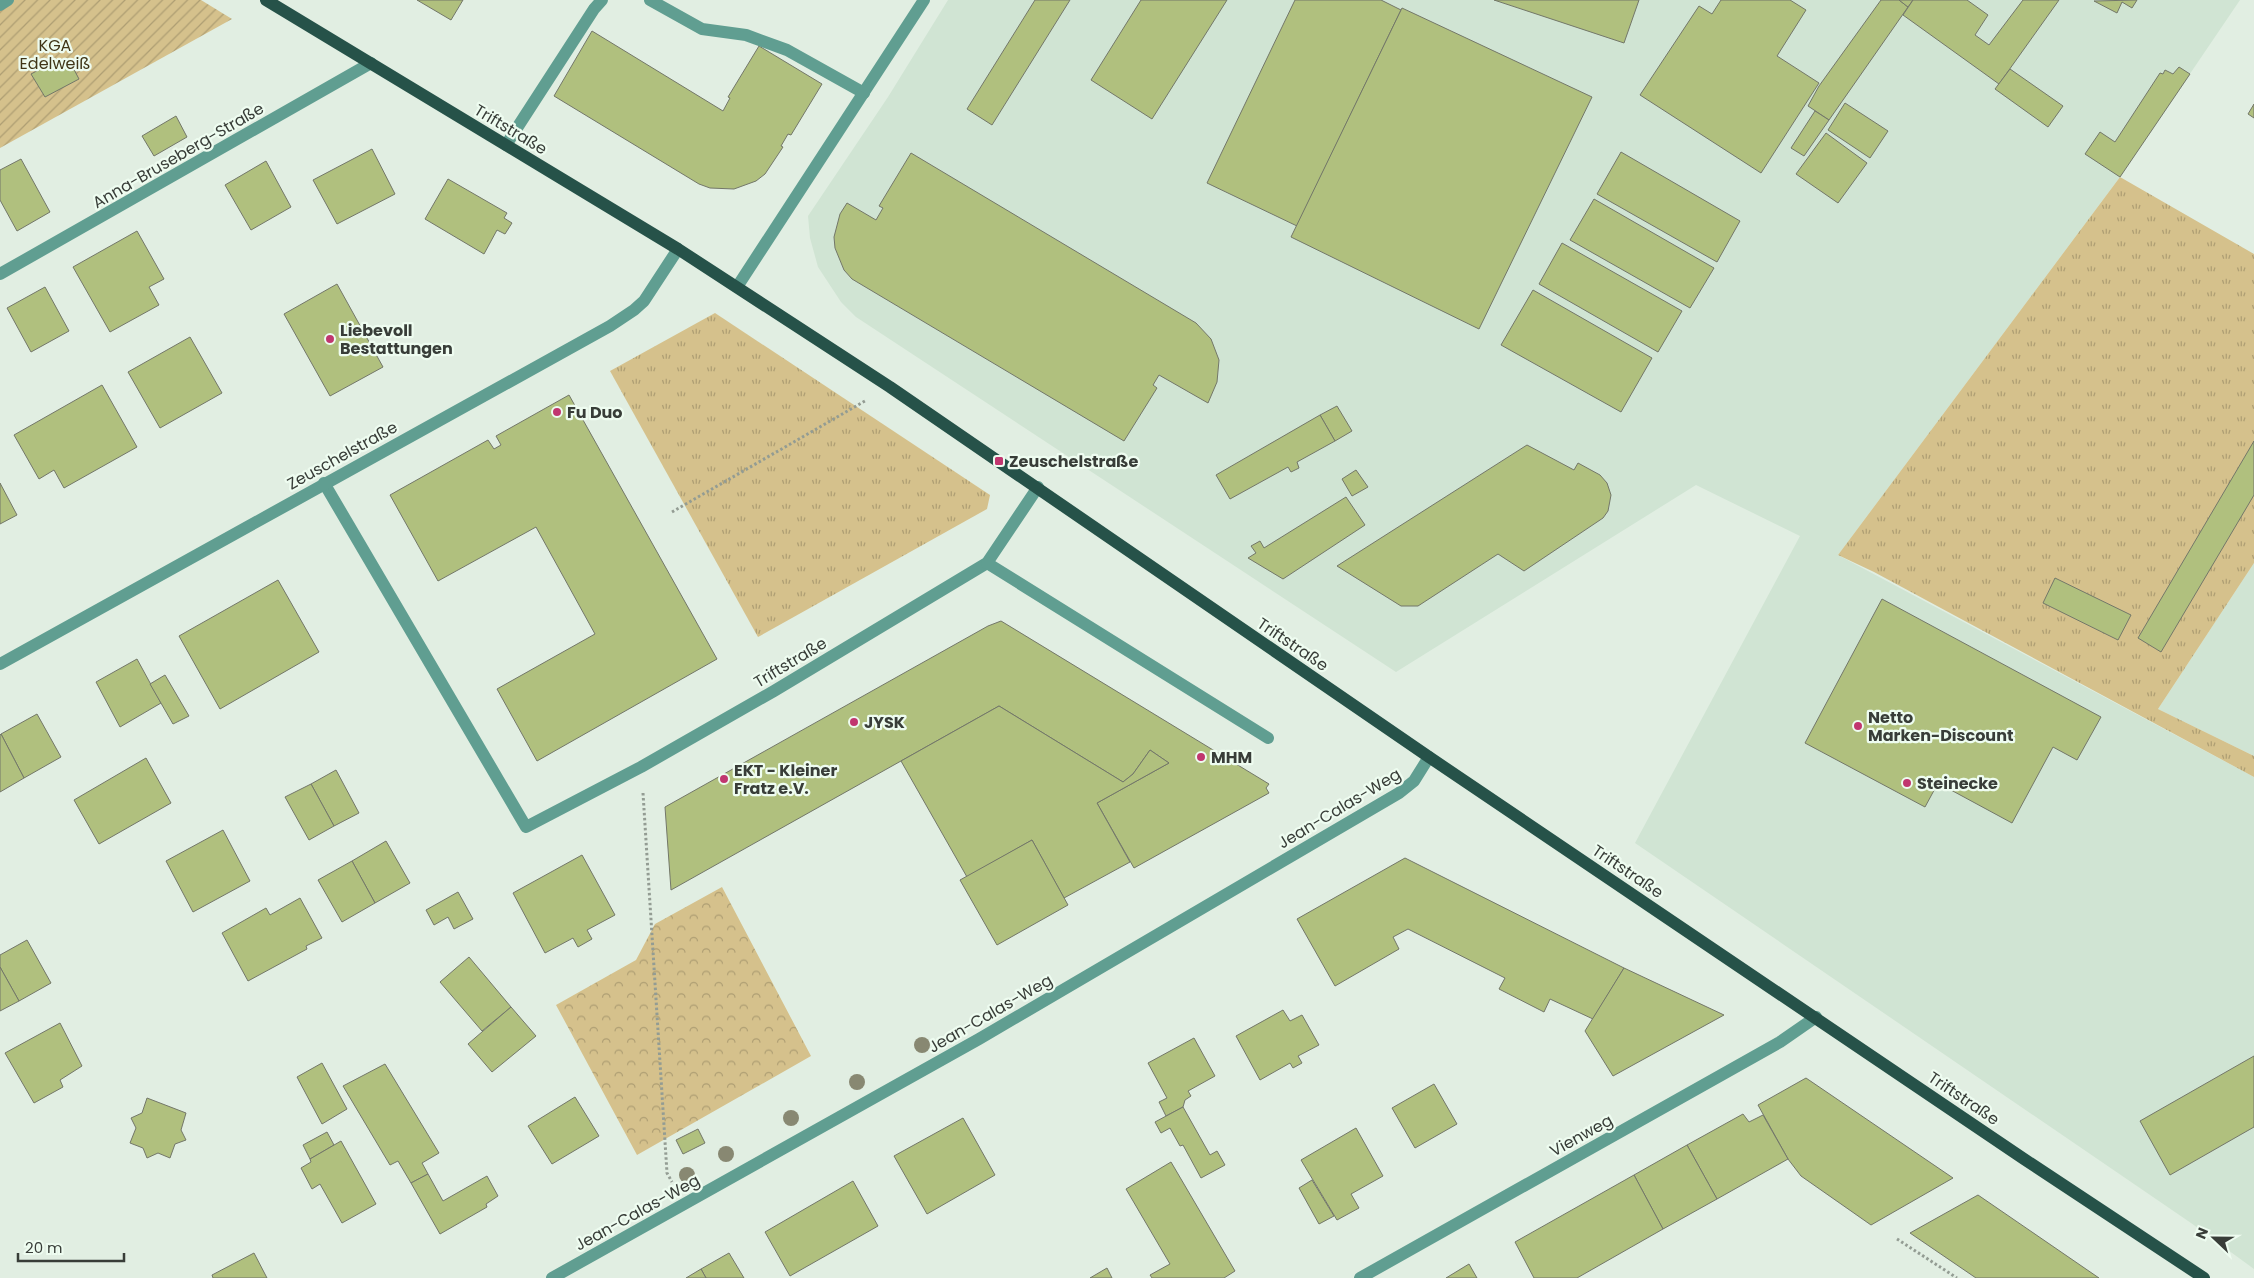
<svg xmlns="http://www.w3.org/2000/svg" width="2254" height="1278" font-family="Poppins,sans-serif">
<style>
.built{fill:#d0e4d3}
.grass{fill:url(#grass-tufts)}
.park{fill:url(#park-crowns)}
.garden{fill:url(#garden-furrows)}
.building{fill:#b0c07e;stroke:#737769}
.lines{fill:none;stroke-linecap:round;stroke-linejoin:round}
.path{stroke:#939c93;stroke-width:3;stroke-dasharray:2.5 2.5;stroke-linecap:butt}
.minor{stroke:#609e91;stroke-width:12}
.major{stroke:#265249;stroke-width:12}
.tree{fill:#888872}
.poi-dot{fill:#c1366f;stroke:#eefcf0;stroke-width:2}
.labels{text-anchor:middle;stroke-width:4.5;stroke-linejoin:round;paint-order:stroke}
.park-label{font-size:16px;fill:#403517;stroke:#eefcf0}
.street-label{font-size:16px;fill:#383d38;stroke:#eefcf0}
.poi-label{font-size:16px;font-weight:bold;fill:#383d38;stroke:#eefcf0;text-anchor:start}
</style>
<defs>
<pattern id="grass-tufts" width="24" height="20" patternUnits="userSpaceOnUse" patternTransform="scale(1.25)"><rect width="24" height="20" fill="#d5c18c"/><path d="M3 7l-1-3M5 7V3M7 7l1-3M15 17l-1-3M17 17v-4M19 17l1-3" fill="none" stroke="#ae9e73"/></pattern>
<pattern id="park-crowns" width="20" height="18" patternUnits="userSpaceOnUse" patternTransform="scale(1.25)"><rect width="20" height="18" fill="#d5c18c"/><path d="M2 6a3 3 0 1 1 6 0M12 15a3 3 0 1 1 6 0" fill="none" stroke="#ae9e73"/></pattern>
<pattern id="garden-furrows" width="10" height="10" patternUnits="userSpaceOnUse" patternTransform="scale(1.25)"><rect width="10" height="10" fill="#d5c18c"/><path d="M-1 1l2-2M0 10L10 0M9 11l2-2" fill="none" stroke="#ae9e73"/></pattern>
</defs>
<rect width="100%" height="100%" fill="#e1eee2"/>
<g class="built">
<path d="M948,0h1292l-120,177 -282,378 416,222v492l-63,-46 -556,-380 165,-307 -104,-51 -300,187 -540,-355 -15,-15 -23,-35 -8,-29 -2,-22 80,-119z"/>
<path d="M2254,563v193l-96,-47z"/>
</g>
<g class="grass">
<path d="M2120,177l134,77v309l-96,146 96,47v21l-380,-205 -36,-17z"/>
<path d="M715,313l275,182 -3,14 -229,128 -148,-266z"/>
</g>
<path class="park" d="M722,887l89,169 -174,99 -81,-150 80,-45 19,-36z"/>
<path class="garden" d="M0,0h201l31,19 -232,129z"/>
<g class="building">
<path d="M417,0h46l-12,20z"/>
<path d="M1035,0h35l-78,125 -25,-16z"/>
<path d="M1141,0h86l-75,119 -61,-39z"/>
<path d="M1295,0h86l20,10 -104,216 -90,-43z"/>
<path d="M1494,0h145l-15,43z"/>
<path d="M1721,0h69l16,10 -29,46 42,27 -58,90 -121,-78 59,-89 13,8z"/>
<path d="M1881,0h18l9,7 -79,113 -21,-14 11,-20z"/>
<path d="M1899,0h14l-5,7z"/>
<path d="M1913,0h54l21,15 -13,20 14,10 34,-45h36l-60,84 -96,-69z"/>
<path d="M2137,0l-5,8 -10,-6 -5,11 -23,-12z"/>
<path d="M1402,8l190,89 -113,232 -188,-92z"/>
<path d="M592,31l131,80 7,-13 -2,-1 31,-51 63,38 -31,51 -3,-1 -7,12 2,1 -18,27 -9,7 -22,8 -24,-1 -11,-4 -145,-88z"/>
<path d="M69,60l10,19 -34,18 -14,-23 19,-10 3,5z"/>
<path d="M2179,67l11,7 -70,103 -35,-23 15,-22 15,10 45,-69 3,1 2,-4 8,4z"/>
<path d="M2010,69l53,37 -15,21 -53,-38z"/>
<path d="M1845,103l43,28 -18,27 -42,-28z"/>
<path d="M2254,104v14l-6,-4z"/>
<path d="M1815,111l14,9 -25,36 -13,-8z"/>
<path d="M176,116l11,21 -33,19 -12,-20z"/>
<path d="M1826,133l41,30 -29,40 -42,-29z"/>
<path d="M372,149l23,45 -58,30 -24,-44z"/>
<path d="M1621,152l119,69 -23,41 -120,-68z"/>
<path d="M911,153l285,170 15,16 8,21 -2,22 -9,21 -49,-28 -6,10 4,3 -33,53 -272,-162 -8,-9 -9,-22 -1,-11 6,-23 7,-11 29,17 7,-12 -4,-2z"/>
<path d="M21,159l29,53 -33,19 -17,-31v-30z"/>
<path d="M266,161l25,46 -40,23 -26,-45z"/>
<path d="M448,179l59,34 -3,5 8,5 -7,11 -8,-4 -13,24 -59,-35z"/>
<path d="M1594,199l120,69 -24,40 -120,-68z"/>
<path d="M137,231l27,48 -15,8 10,18 -49,27 -37,-65z"/>
<path d="M1562,243l120,68 -24,41 -119,-68z"/>
<path d="M337,284l46,83 -53,29 -46,-82z"/>
<path d="M45,287l24,44 -38,21 -24,-44z"/>
<path d="M1533,290l119,68 -31,54 -120,-67z"/>
<path d="M190,337l32,56 -62,35 -32,-56z"/>
<path d="M102,385l35,62 -73,41 -10,-18 -15,9 -25,-44z"/>
<path d="M569,395l148,264 -180,102 -40,-72 98,-55 -59,-107 -98,54 -48,-86 98,-55 6,9 7,-4 -5,-9z"/>
<path d="M1337,406l15,25 -17,10 -15,-26z"/>
<path d="M1320,415l15,26 -38,21 2,6 -8,4 -3,-5 -58,32 -14,-24z"/>
<path d="M2254,441v54l-93,157 -23,-14z"/>
<path d="M1527,445l47,25 4,-7 22,12 7,8 4,12 -3,16 -5,7 -79,53 -26,-17 -80,52h-17l-64,-40z"/>
<path d="M1356,470l12,17 -16,9 -10,-17z"/>
<path d="M0,483l17,32 -17,9z"/>
<path d="M1346,497l19,28 -82,54 -35,-21 8,-5 -5,-7 9,-5 4,7z"/>
<path d="M2055,578l76,37 -13,25 -75,-37z"/>
<path d="M278,580l41,72 -99,57 -41,-73z"/>
<path d="M1882,599l219,118 -24,43 -24,-13 -41,76 -74,-40 -13,24 -120,-64z"/>
<path d="M1001,621l268,163 -3,4 3,5 -135,75 -37,-65 72,-40 -19,-13 -17,24 -10,8 -124,-76 -328,184 -6,-83 323,-181z"/>
<path d="M137,659l24,44 -41,24 -24,-45z"/>
<path d="M165,675l24,41 -16,8 -23,-40z"/>
<path d="M999,706l124,76 10,-8 17,-24 19,13 -72,40 33,59 -66,36 -32,-58 -65,37 -66,-116z"/>
<path d="M37,714l24,43 -37,21 -23,-44z"/>
<path d="M1,734l23,44 -24,14v-57z"/>
<path d="M146,758l25,45 -72,41 -25,-44z"/>
<path d="M336,770l23,43 -25,13 -23,-42z"/>
<path d="M311,784l23,42 -25,14 -24,-43z"/>
<path d="M223,830l27,51 -57,31 -27,-51z"/>
<path d="M1032,840l36,65 -71,40 -37,-65z"/>
<path d="M386,841l24,42 -35,20 -23,-42z"/>
<path d="M582,855l33,60 -28,15 5,9 -14,8 -5,-9 -28,15 -32,-60z"/>
<path d="M1405,858l219,110 -31,51 -43,-20 -6,13 -45,-23 6,-11 -97,-49 -15,8 6,12 -64,37 -38,-67z"/>
<path d="M352,861l23,42 -33,19 -24,-42z"/>
<path d="M458,892l15,27 -19,10 -6,-12 -14,8 -8,-15z"/>
<path d="M300,898l22,40 -16,8 1,3 -59,32 -26,-48 44,-25 4,7z"/>
<path d="M27,940l24,43 -32,18 -19,-34v-12z"/>
<path d="M469,957l42,50 -29,24 -42,-49z"/>
<path d="M0,967l19,34 -19,10z"/>
<path d="M1624,968l100,47 -111,61 -28,-45z"/>
<path d="M511,1007l25,29 -44,36 -24,-28z"/>
<path d="M1283,1010l7,11 12,-6 17,30 -21,11 4,7 -9,5 -3,-5 -30,17 -24,-44z"/>
<path d="M60,1023l22,43 -22,14 3,7 -29,16 -29,-50z"/>
<path d="M1194,1038l21,38 -27,15 3,5 -6,4 -2,7 -17,9 -7,-14 8,-4 -19,-35z"/>
<path d="M2254,1056v71l-84,48 -30,-54z"/>
<path d="M322,1063l25,46 -25,15 -25,-47z"/>
<path d="M385,1064l54,89 -17,10 6,11 -17,9 -13,-22 -8,4 -47,-79z"/>
<path d="M1806,1078l147,100 -82,47 -70,-49 -13,-17 -30,-54z"/>
<path d="M1434,1084l23,40 -42,24 -23,-40z"/>
<path d="M575,1097l24,39 -47,28 -24,-38z"/>
<path d="M147,1098l39,15 -5,17 5,10 -11,4 -5,14 -12,-5 -11,5 -4,-10 -13,-5 6,-15 -5,-10 11,-5z"/>
<path d="M1183,1107l27,48 7,-4 8,14 -24,13 -18,-33 -3,1 -10,-18 -9,5 -6,-11z"/>
<path d="M1743,1114l6,8 14,-7 25,44 -71,40 -30,-54z"/>
<path d="M963,1118l32,57 -68,39 -33,-58z"/>
<path d="M1356,1128l27,48 -32,18 8,14 -22,12 -36,-60z"/>
<path d="M698,1129l7,14 -22,11 -7,-14z"/>
<path d="M327,1132l7,13 -24,14 -7,-14z"/>
<path d="M341,1141l35,63 -34,19 -22,-39 -8,5 -11,-21 10,-6 -1,-3z"/>
<path d="M1687,1145l30,54 -54,30 -29,-54z"/>
<path d="M1171,1162l64,109 -11,7h-72l-2,-3 20,-11 -44,-75z"/>
<path d="M428,1174l15,27 44,-25 11,20 -12,8 1,3 -47,27 -29,-51z"/>
<path d="M1634,1175l29,54 -86,49h-43l-19,-36z"/>
<path d="M1312,1180l22,36 -15,8 -20,-36z"/>
<path d="M853,1181l25,45 -88,50 -25,-44z"/>
<path d="M1978,1195l121,83h-123l-66,-45z"/>
<path d="M254,1253l13,25h-54l-1,-3z"/>
<path d="M729,1253l15,25h-38l-5,-9z"/>
<path d="M1469,1264l8,14h-31z"/>
<path d="M1107,1268l5,10h-22z"/>
<path d="M701,1269l5,9h-20z"/>
</g>
<g class="lines">
<g class="path">
<path d="M672,512l193,-111"/>
<path d="M643,793l24,380 5,9"/>
<path d="M1897,1239l60,39"/>
</g>
<g class="minor">
<path d="M650,0l52,29 44,6 41,15 77,43"/>
<path d="M0,5l8,-5"/>
<path d="M506,145l88,-136 8,-9"/>
<path d="M0,274l371,-211"/>
<path d="M737,287l187,-287"/>
<path d="M324,483l202,344 115,-60 133,-76 213,-128 51,-76"/>
<path d="M987,563l281,175"/>
<path d="M0,664l610,-338 24,-16 10,-9 34,-52"/>
<path d="M552,1278l427,-239 420,-246 15,-12 15,-24"/>
<path d="M1360,1278l420,-236 36,-25"/>
</g>
<path class="major" d="M266,0l412,249 212,138 539,370 595,402 180,119"/>
</g>
<g class="tree">
<circle cx="922" cy="1045" r="8"/>
<circle cx="857" cy="1082" r="8"/>
<circle cx="791" cy="1118" r="8"/>
<circle cx="726" cy="1154" r="8"/>
<circle cx="687" cy="1175" r="8"/>
</g>
<g class="poi-dot">
<circle cx="330" cy="339" r="5"/>
<circle cx="557" cy="412" r="5"/>
<rect x="994" y="456" width="10" height="10" rx="2.5"/>
<circle cx="854" cy="722" r="5"/>
<circle cx="1858" cy="726" r="5"/>
<circle cx="1201" cy="757" r="5"/>
<circle cx="724" cy="779" r="5"/>
<circle cx="1907" cy="783" r="5"/>
</g>
<g class="labels">
<g class="park-label">
<text x="55" y="51">KGA<tspan x="55" dy="18">Edelweiß</tspan></text>
</g>
<g class="street-label">
<text transform="translate(511 129) rotate(31)" y="6">Triftstraße</text>
<text transform="translate(178 155) rotate(-30)" y="6">Anna-Bruseberg-Straße</text>
<text transform="translate(342 455) rotate(-29)" y="6">Zeuschelstraße</text>
<text transform="translate(1293 644) rotate(34)" y="6">Triftstraße</text>
<text transform="translate(790 662) rotate(-31)" y="6">Triftstraße</text>
<text transform="translate(1339 808) rotate(-31)" y="6">Jean-Calas-Weg</text>
<text transform="translate(1628 871) rotate(34)" y="6">Triftstraße</text>
<text transform="translate(990 1013) rotate(-30)" y="6">Jean-Calas-Weg</text>
<text transform="translate(1964 1098) rotate(34)" y="6">Triftstraße</text>
<text transform="translate(1581 1135) rotate(-29)" y="6">Vienweg</text>
<text transform="translate(637 1212) rotate(-29)" y="6">Jean-Calas-Weg</text>
</g>
<g class="poi-label">
<text x="340" y="336">Liebevoll<tspan x="340" dy="18">Bestattungen</tspan></text>
<text x="567" y="418">Fu Duo</text>
<text x="1009" y="467">Zeuschelstraße</text>
<text x="1868" y="723">Netto<tspan x="1868" dy="18">Marken-Discount</tspan></text>
<text x="864" y="728">JYSK</text>
<text x="1211" y="763">MHM</text>
<text x="734" y="776">EKT - Kleiner<tspan x="734" dy="18">Fratz e.V.</tspan></text>
<text x="1917" y="789">Steinecke</text>
</g>
</g>
<g transform="translate(2214 1238) rotate(292)" stroke="#eefcf0" stroke-width="4" paint-order="stroke">
<path d="M0-4L9 19L0 12L-9 19Z" fill="#383d38"/>
<text y="-8" font-size="14" font-weight="bold" text-anchor="middle" fill="#383d38">N</text>
</g>
<path d="M18 1253v8h106v-8" fill="none" stroke="#383d38" stroke-width="2.5"/>
<text x="25" y="1253" font-size="15" fill="#383d38" stroke="#eefcf0" stroke-width="4" paint-order="stroke">20 m</text>
</svg>
